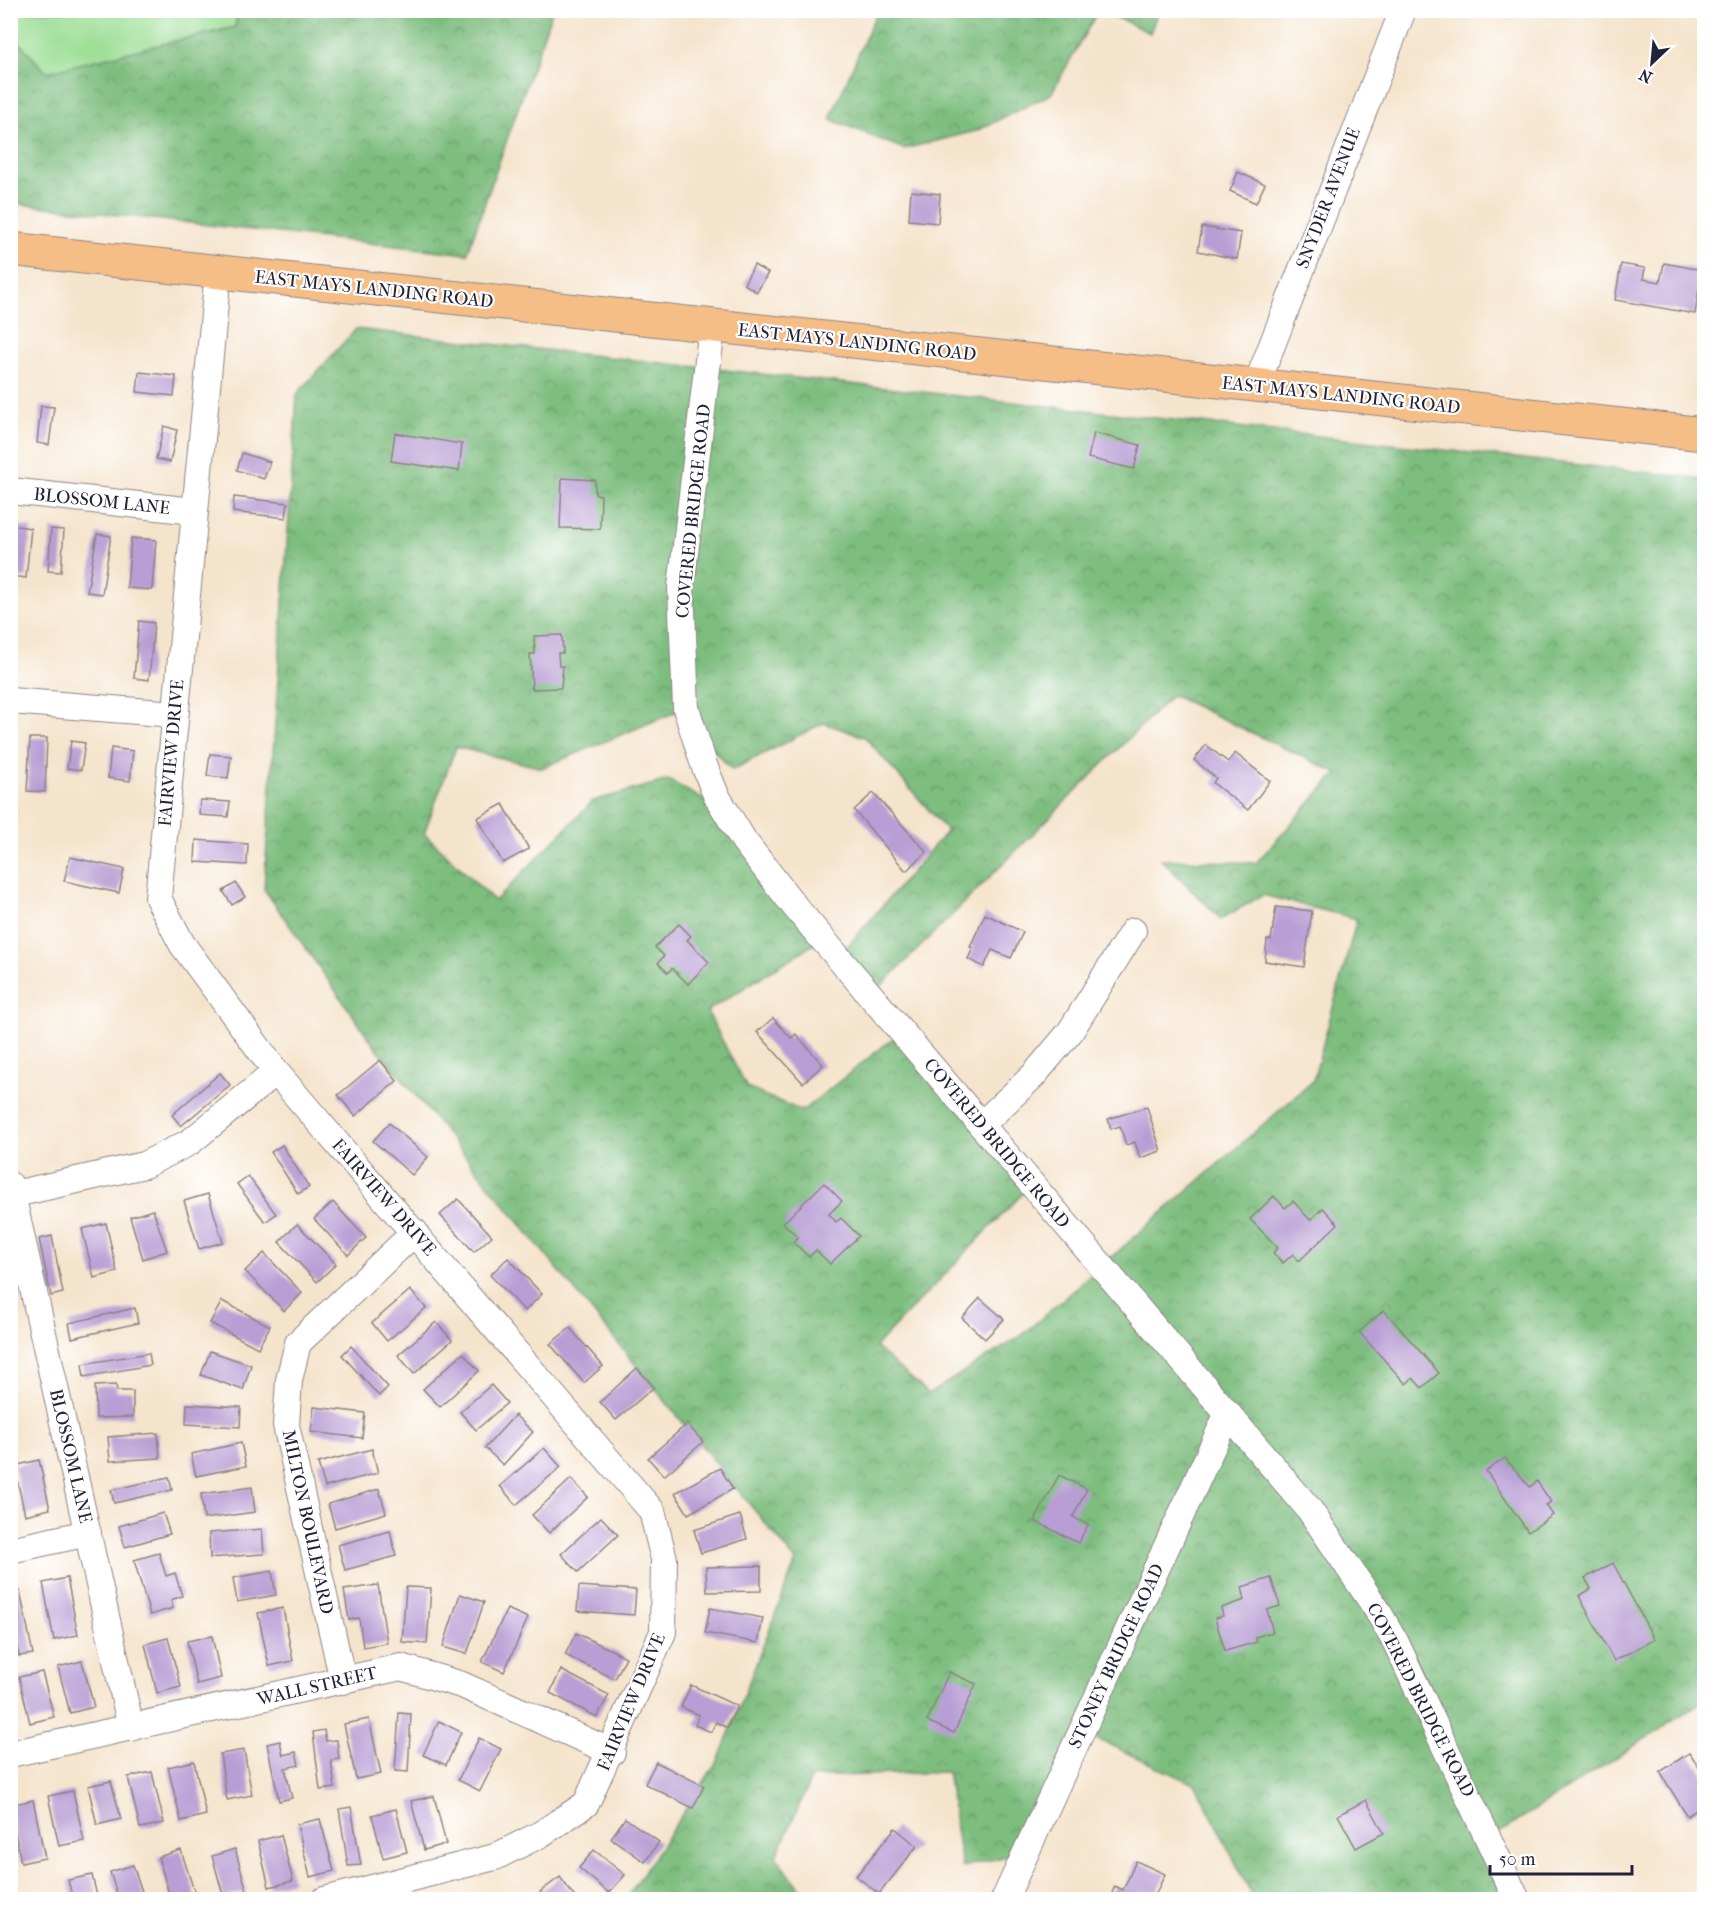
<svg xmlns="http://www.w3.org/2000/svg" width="1715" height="1910" font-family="'IM FELL French Canon',serif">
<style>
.green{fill:#9cde95;stroke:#5f8068;stroke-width:1.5}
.forest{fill:url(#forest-crowns);stroke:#50705c;stroke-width:1.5;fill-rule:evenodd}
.building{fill:#b89ed4}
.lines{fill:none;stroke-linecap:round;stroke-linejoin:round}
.minor-casing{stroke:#8c8384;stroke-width:28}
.major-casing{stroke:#8c8384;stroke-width:35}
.minor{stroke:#fff;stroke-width:26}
.major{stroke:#f6be87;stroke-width:33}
.labels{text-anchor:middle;stroke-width:4.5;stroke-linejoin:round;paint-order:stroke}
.street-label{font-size:18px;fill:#22223b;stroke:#fff}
</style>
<defs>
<pattern id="forest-crowns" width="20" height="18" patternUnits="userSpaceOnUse" patternTransform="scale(1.5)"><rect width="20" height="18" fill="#7dbd7e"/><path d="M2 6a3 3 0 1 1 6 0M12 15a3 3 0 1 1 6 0" fill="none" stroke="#669968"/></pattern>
</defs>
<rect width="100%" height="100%" fill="#fff"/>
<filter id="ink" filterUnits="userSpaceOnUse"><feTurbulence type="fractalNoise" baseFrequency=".0167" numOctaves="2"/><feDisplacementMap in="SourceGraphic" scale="12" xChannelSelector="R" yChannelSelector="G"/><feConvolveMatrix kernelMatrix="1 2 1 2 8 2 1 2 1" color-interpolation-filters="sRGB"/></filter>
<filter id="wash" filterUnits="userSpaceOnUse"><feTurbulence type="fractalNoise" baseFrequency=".008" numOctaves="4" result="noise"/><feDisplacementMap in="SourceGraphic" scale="24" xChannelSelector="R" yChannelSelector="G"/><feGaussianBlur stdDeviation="1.35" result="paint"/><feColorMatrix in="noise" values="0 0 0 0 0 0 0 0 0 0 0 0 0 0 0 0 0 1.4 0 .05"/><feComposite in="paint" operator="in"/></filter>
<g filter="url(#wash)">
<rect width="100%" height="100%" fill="#f5e4cc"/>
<path class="green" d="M11,11h227l-3,16 -189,45 -35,-38z"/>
<g class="forest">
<path d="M238,11h314l-85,243 -456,-51v-169l35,38 189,-45z"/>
<path d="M877,11v-1l221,1 -47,83 -75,37 -72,18 -74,-30z"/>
<path d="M1103,11l55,-1v1l-8,22z"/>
<path d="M356,329l1348,150v1222l-213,137 27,61h-264l-58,-114 -116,-54 -57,121 -61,15 -15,-95 -135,5 -36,80 30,40 7,2h-187l93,-140 77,-198 -425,-520 -107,-152 33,-495zM1172,695l165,78 -81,90 -95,-4 60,60 42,-24 94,24 -44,162 -292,255 -92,58 -54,-47 154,-160 -133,-151 -94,75 -55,-23 -40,-77 118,-74 -101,-126 -56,-31 -75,21 -98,100 -71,-68 32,-86 86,21 136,-57 54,59 91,-47 42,14 82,94 -108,125 32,40z"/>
</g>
<g id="blocks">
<g class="building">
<path d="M1238,172l27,12 -9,19 -26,-12z"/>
<path d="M911,191l29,3 -2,29 -29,-3z"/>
<path d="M1202,227l39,6 -4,26 -39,-8z"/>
<path d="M1664,263l38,7 -7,44 -80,-14 6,-36 24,4 -2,11 17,3z"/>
<path d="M754,265l14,8 -11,19 -13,-8z"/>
<path d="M139,372l37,4 -2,20 -37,-4z"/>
<path d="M41,406l13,1 -5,38 -12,-2z"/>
<path d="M164,426l13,4 -7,32 -14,-3z"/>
<path d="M395,433l67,11 -3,27 -68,-10z"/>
<path d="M1094,433l46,12 -6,24 -46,-11z"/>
<path d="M242,453l28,9 -6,17 -27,-9z"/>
<path d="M562,478l33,2v14l6,1 -1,34 -40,-1z"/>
<path d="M234,497l54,6 -2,15 -53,-6z"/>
<path d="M10,525l21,3 -5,50 -16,-2z"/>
<path d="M51,529l13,1 -3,42 -13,-1z"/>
<path d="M97,534l14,2 -9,58 -15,-2z"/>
<path d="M131,538l25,2 -4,50 -25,-2z"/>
<path d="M139,621l15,2 -5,57 -15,-2z"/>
<path d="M562,635l1,18h-5l1,13h4l-2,22 -29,1 -2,-35h5l-1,-18z"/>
<path d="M30,738h17l-2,54 -18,-1z"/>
<path d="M71,741l14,2 -4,27 -14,-2z"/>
<path d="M1206,745l22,17 7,-9 35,28 -22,29 -35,-27 3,-5 -22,-18z"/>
<path d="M111,748l22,3 -3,30 -22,-3z"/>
<path d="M210,754l21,2 -3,22 -21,-2z"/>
<path d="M873,793l54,59 -21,19 -52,-61z"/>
<path d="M200,800l30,2 -2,15 -29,-2z"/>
<path d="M503,804l26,45 -26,14 -26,-45z"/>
<path d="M196,840l52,4 -1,21 -52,-3z"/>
<path d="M70,857l54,12 -5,24 -55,-12z"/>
<path d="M236,883l9,14 -13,8 -9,-14z"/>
<path d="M1276,907l36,4 -8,56 -39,-6 2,-21h4z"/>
<path d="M985,914l38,18 -12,26 -19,-8 -8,17 -16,-8 5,-11 -3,-1z"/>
<path d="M679,924l12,12 -4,4 22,22 -21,22 -16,-16 -4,5 -10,-10 6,-7 -9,-9z"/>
<path d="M773,1018l18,20 5,-4 27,31 -20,18 -46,-51z"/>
<path d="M380,1060l17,21 -42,35 -17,-21z"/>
<path d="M220,1073l10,12 -49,41 -9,-11z"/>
<path d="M1147,1107l14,44 -21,7 -5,-16 -9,3 -6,-19 -9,3 -3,-10z"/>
<path d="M389,1123l39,34 -16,18 -39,-34z"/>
<path d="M282,1145l27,42 -11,7 -27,-42z"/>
<path d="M248,1176l28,38 -11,8 -28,-38z"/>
<path d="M824,1183l18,18 -13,13 7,8 5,-4 18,18 -29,28 -14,-14 -7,7 -16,-15 5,-5 -15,-14z"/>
<path d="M208,1194l15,48 -24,7 -15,-48z"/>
<path d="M1274,1196l11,12 8,-7 17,19 13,-12 15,16 -39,37 -6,-7 -10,9 -10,-10 5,-5 -28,-29z"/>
<path d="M458,1199l34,37 -18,16 -34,-37z"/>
<path d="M333,1202l33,36 -18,17 -34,-36z"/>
<path d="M153,1210l14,41 -24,8 -13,-42z"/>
<path d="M106,1223l11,49 -23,6 -12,-49z"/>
<path d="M297,1224l39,40 -19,18 -38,-40z"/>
<path d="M52,1236l11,57 -12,3 -12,-57z"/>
<path d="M264,1253l38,40 -18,18 -39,-40z"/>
<path d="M508,1258l34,36 -17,17 -35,-36z"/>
<path d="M410,1290l16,18 -39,33 -15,-18z"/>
<path d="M980,1298l24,21 -19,20 -23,-21z"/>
<path d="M222,1301l48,25 -12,22 -48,-25z"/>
<path d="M135,1308l3,15 -66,15 -3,-15z"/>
<path d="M1384,1310l55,63 -17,15 -9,-10 -7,6 -47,-52z"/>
<path d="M436,1322l16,18 -38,34 -16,-19z"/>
<path d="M570,1328l33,38 -19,17 -34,-39z"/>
<path d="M351,1346l37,41 -9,9 -37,-41z"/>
<path d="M210,1351l41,14 -8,25 -42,-15z"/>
<path d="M149,1353l2,12 -67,12 -2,-13z"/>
<path d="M463,1353l16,18 -39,36 -17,-18z"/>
<path d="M637,1368l17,19 -38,33 -16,-18z"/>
<path d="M116,1385l1,6h16v26l-37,1 -1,-32z"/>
<path d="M491,1385l16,18 -31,27 -16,-18z"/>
<path d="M187,1404l54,3 -1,20 -54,-3z"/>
<path d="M314,1407l51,6 -3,25 -51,-6z"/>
<path d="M515,1415l18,17 -30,33 -18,-17z"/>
<path d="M687,1424l16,18 -39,34 -16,-18z"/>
<path d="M158,1433l2,25 -50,3 -2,-24z"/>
<path d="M241,1443l5,23 -50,10 -5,-22z"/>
<path d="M544,1448l17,19 -45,38 -16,-19z"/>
<path d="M372,1449l6,24 -53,14 -7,-24z"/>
<path d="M1505,1458l25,29 7,-6 14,21 -5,3 7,10 -25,17 -42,-61z"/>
<path d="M39,1460l11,49 -25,6 -11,-49z"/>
<path d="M720,1468l13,21 -45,25 -13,-21z"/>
<path d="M1059,1475l28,14 -14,28 15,8 -10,18 -43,-22z"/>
<path d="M169,1477l3,13 -58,13 -3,-13z"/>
<path d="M571,1479l17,18 -39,36 -17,-18z"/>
<path d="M252,1487l3,25 -51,7 -3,-25z"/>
<path d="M379,1489l7,24 -51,15 -7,-24z"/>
<path d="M163,1513l7,21 -45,13 -6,-21z"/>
<path d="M740,1515l7,24 -46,14 -7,-23z"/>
<path d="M601,1517l17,18 -40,37 -17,-18z"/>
<path d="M262,1529l2,25 -54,4 -1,-25z"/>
<path d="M390,1531l6,25 -51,14 -7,-25z"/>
<path d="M159,1553l7,23 9,-3 7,23 -11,4 2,8 -23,7 -16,-55z"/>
<path d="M1613,1563l41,76 -40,22 -35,-65 12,-7 -6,-11z"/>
<path d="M761,1566v25l-54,1 -1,-25z"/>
<path d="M272,1571l4,24 -39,7 -4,-24z"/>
<path d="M67,1578l11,57 -24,5 -11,-57z"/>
<path d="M1271,1578l9,28 -13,4 6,22 -18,5 2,5 -32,9 -10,-33 8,-2 -2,-8 24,-8 -3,-13z"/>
<path d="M378,1585l9,58 -24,4 -4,-29 -10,2 -5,-30z"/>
<path d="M579,1586l57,4 -2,25 -57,-4z"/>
<path d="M406,1587l25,1 -4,56 -25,-2z"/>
<path d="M20,1591l13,63 -14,2 -9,-42v-21z"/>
<path d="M460,1594l24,8 -17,52 -24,-7z"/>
<path d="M283,1608l10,53 -24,5 -11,-53z"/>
<path d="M710,1608l53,10 -5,25 -53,-10z"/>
<path d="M507,1609l21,9 -24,54 -22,-10z"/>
<path d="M576,1633l50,24 -11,22 -50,-24z"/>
<path d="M212,1636l9,42 -24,6 -10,-43z"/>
<path d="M168,1638l13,49 -24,6 -12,-49z"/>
<path d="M82,1661l12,46 -24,6 -12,-46z"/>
<path d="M561,1670l48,25 -12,22 -47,-24z"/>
<path d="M42,1672l12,45 -24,6 -11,-46z"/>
<path d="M949,1672l27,12 -22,49 -27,-12z"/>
<path d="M691,1685l46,21 -10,22 -11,-6 -5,10 -16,-7 4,-10 -18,-8z"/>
<path d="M399,1713l12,1 -3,58 -13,-1z"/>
<path d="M369,1719l12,55 -25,5 -12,-55z"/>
<path d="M439,1721l22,11 -15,33 -23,-10z"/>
<path d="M324,1730l2,11 11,-1 2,19 -8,1 4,28 -15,2 -7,-58z"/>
<path d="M479,1738l22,11 -21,42 -22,-11z"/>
<path d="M280,1741l3,14 13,-3 3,13 -14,3 7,30 -13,3 -12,-57z"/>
<path d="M244,1750l8,45 -25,5 -7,-46z"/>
<path d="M1689,1753l15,22v30l-17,11 -27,-44z"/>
<path d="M194,1761l12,54 -25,6 -13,-54z"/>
<path d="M656,1762l48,24 -11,22 -48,-24z"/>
<path d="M152,1772l12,51 -24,5 -12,-51z"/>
<path d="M111,1781l10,38 -24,6 -9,-39z"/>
<path d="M73,1791l11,50 -25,5 -11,-50z"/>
<path d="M434,1796l12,48 -22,6 -13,-49z"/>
<path d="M33,1800l12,58 -24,5 -11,-58z"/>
<path d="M1366,1800l18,33 -28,15 -18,-33z"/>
<path d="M351,1807l10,58 -13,1 -9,-57z"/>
<path d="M396,1809l11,43 -24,6 -11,-43z"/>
<path d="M625,1818l34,24 -14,20 -34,-24z"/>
<path d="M320,1819l14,52 -24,6 -13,-53z"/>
<path d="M895,1828l22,18 -38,48 -23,-18z"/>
<path d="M281,1835l12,46 -24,6 -11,-46z"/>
<path d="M235,1849l12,42 -23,7 -12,-42z"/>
<path d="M181,1850l16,50h-26l-13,-43z"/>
<path d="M594,1850l31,25 -16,18 -30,-25z"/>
<path d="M1136,1861l29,13 -12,26h-44l6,-14 8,4z"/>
<path d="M133,1865l12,35h-26l-9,-28z"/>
<path d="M92,1875l6,25h-25l-5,-20z"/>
<path d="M560,1877l17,23h-31l-6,-8z"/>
<path d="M53,1892l2,8h-24l-1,-4z"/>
</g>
</g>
</g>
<g filter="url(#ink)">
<use href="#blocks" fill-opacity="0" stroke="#8c8384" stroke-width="1.5"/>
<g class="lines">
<defs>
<g id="minor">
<path d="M218,272l-60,626 24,46 94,128 376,439 12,48 -1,73 -77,172 -45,30 -46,23 -171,43"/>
<path d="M712,327l-31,260 5,121 18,57 12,30 28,46 52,67 513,601 67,99 20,35 121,257"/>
<path d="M1256,386l147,-376"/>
<path d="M10,491l184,20"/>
<path d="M10,701l165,13"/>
<path d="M981,1125l52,-49 37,-44 63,-101"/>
<path d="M10,1185l121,543"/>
<path d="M10,1195l134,-30 46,-23 86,-70"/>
<path d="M10,1550l78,-17"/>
<path d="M343,1681l-57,-256 3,-45 9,-37 117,-111"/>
<path d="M10,1754l391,-87 61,18 150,67"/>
<path d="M1004,1900l224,-487"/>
</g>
<path id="major" d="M10,249l1694,185"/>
</defs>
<use href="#minor" class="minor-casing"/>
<use href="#major" class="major-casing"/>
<use href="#minor" class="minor"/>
<use href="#major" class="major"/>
</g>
</g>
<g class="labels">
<g class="street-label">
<text transform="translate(1328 198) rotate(-69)" y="6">SNYDER AVENUE</text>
<text transform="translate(374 289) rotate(6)" y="6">EAST MAYS LANDING ROAD</text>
<text transform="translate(857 342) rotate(6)" y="6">EAST MAYS LANDING ROAD</text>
<text transform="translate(1341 395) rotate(6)" y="6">EAST MAYS LANDING ROAD</text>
<text transform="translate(102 501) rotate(6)" y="6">BLOSSOM LANE</text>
<text transform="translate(693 511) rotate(-84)" y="6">COVERED BRIDGE ROAD</text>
<text transform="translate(171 753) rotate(-85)" y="6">FAIRVIEW DRIVE</text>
<text transform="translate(997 1143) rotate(50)" y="6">COVERED BRIDGE ROAD</text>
<text transform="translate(384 1197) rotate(49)" y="6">FAIRVIEW DRIVE</text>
<text transform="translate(71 1456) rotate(77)" y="6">BLOSSOM LANE</text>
<text transform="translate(308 1522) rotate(78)" y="6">MILTON BOULEVARD</text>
<text transform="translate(1116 1656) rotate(-65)" y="6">STONEY BRIDGE ROAD</text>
<text transform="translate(317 1686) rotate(-13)" y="6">WALL STREET</text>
<text transform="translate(1421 1700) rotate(63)" y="6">COVERED BRIDGE ROAD</text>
<text transform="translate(631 1702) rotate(-67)" y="6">FAIRVIEW DRIVE</text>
</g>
</g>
<rect width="1715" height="1910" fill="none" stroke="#fff" stroke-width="36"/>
<g transform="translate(1652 63) rotate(206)" stroke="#ffffff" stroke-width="4.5" paint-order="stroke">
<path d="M0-4.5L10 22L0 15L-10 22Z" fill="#22223b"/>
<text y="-9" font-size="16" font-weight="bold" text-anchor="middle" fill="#22223b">N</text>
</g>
<path d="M1490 1865v9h142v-9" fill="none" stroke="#22223b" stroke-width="3"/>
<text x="1499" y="1865" font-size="18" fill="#22223b" stroke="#ffffff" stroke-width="4.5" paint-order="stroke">50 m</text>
</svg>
